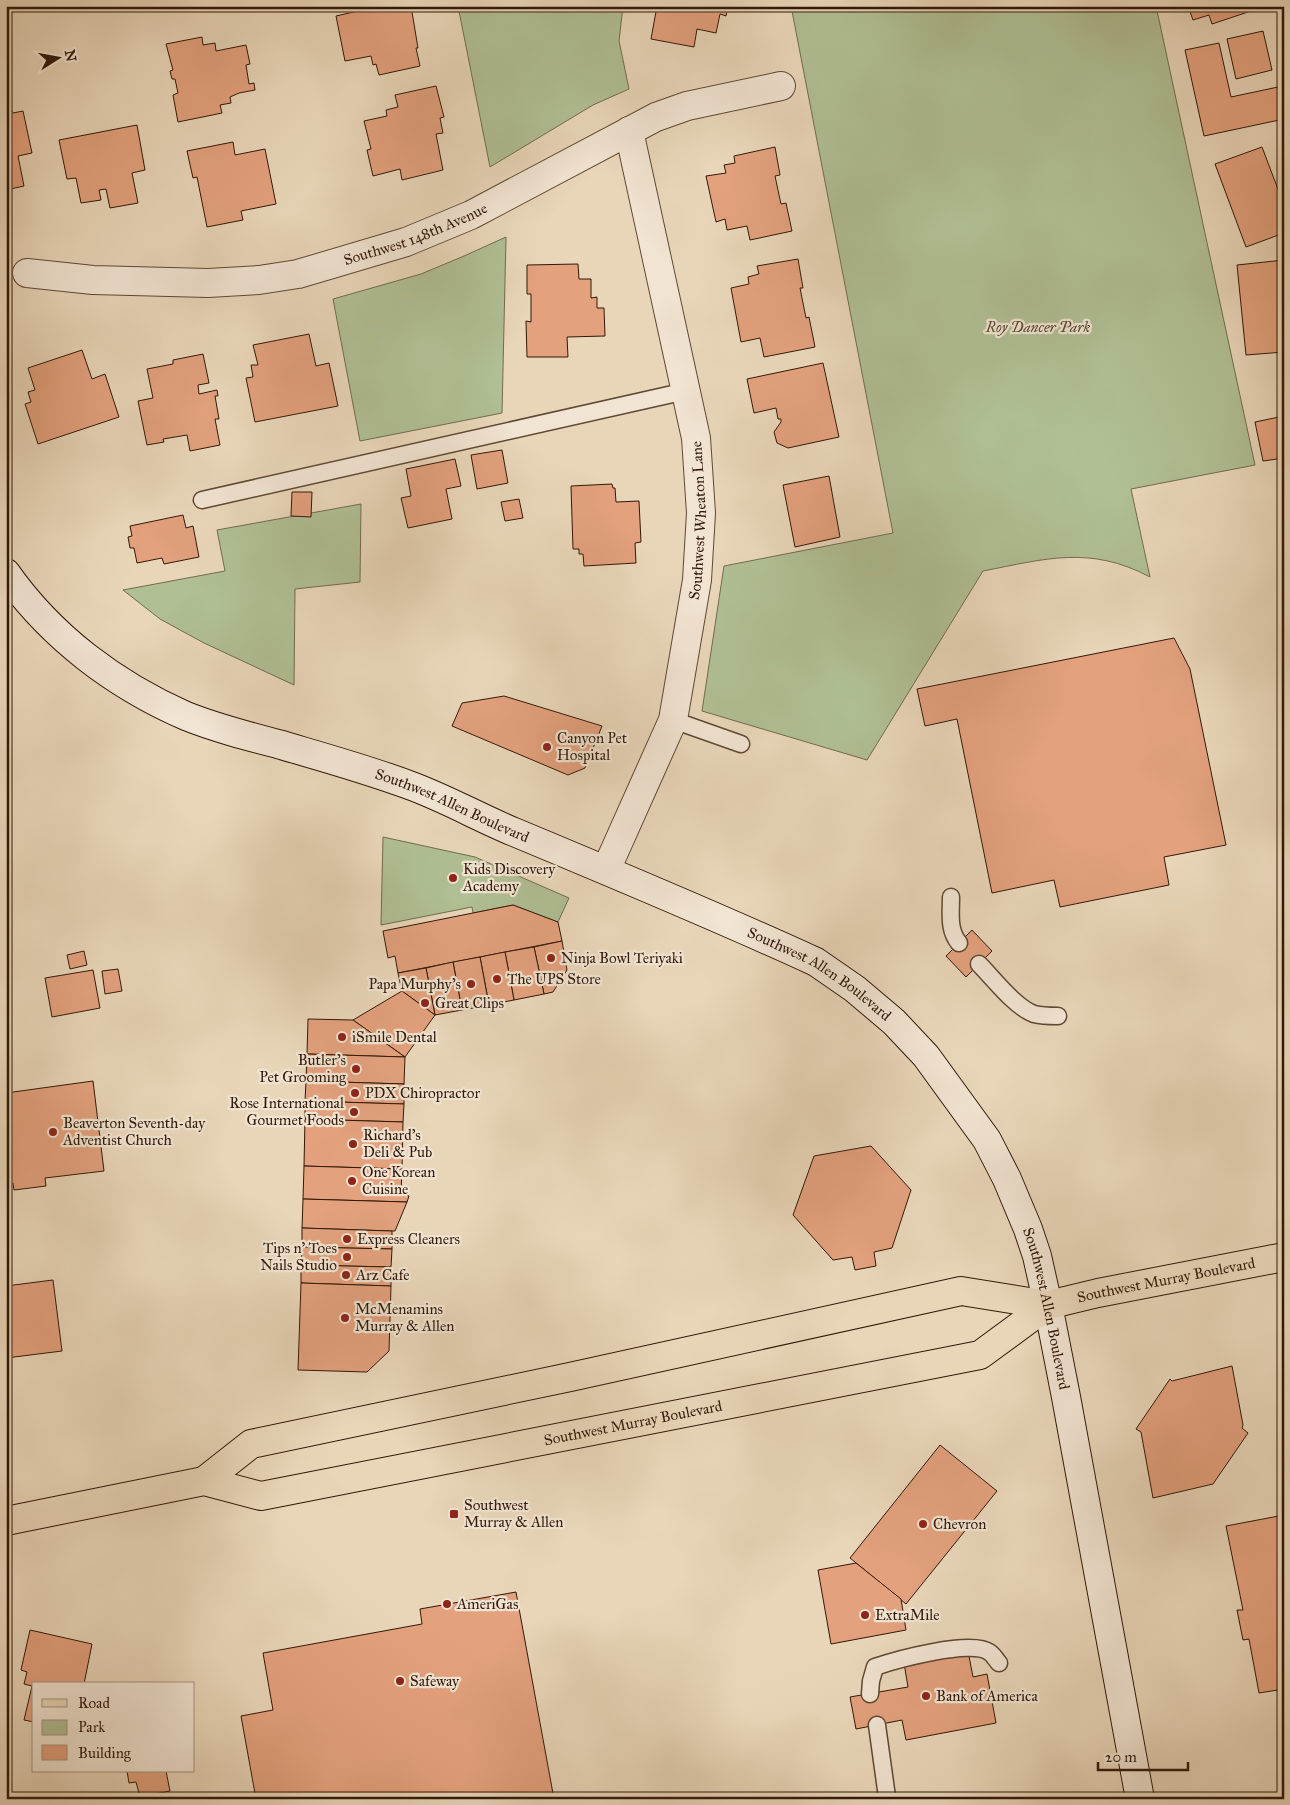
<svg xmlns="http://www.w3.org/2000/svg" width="1290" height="1805" font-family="'IM FELL Great Primer',serif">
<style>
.green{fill:#b0bf94;stroke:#706c4e}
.building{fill:#e3a17d;stroke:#311808}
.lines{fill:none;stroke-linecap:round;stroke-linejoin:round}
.lane-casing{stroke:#5f4834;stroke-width:19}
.street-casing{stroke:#5f4834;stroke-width:30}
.secondary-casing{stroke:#311808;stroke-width:30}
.primary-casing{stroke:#311808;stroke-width:30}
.lane{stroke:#f1e4d2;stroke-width:16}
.street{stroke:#f1e4d2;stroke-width:28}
.secondary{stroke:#f1e4d2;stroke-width:28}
.primary{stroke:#e9d6b9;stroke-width:28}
.poi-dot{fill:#8f2418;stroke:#f1e4d2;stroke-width:2}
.labels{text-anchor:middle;stroke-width:4.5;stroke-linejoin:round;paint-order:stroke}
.street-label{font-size:15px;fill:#311808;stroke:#f1e4d2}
.park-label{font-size:15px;font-style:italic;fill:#574a32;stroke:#f1e4d2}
.poi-label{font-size:15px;fill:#311808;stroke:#f1e4d2;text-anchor:start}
</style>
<rect width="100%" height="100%" fill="#e9d6b9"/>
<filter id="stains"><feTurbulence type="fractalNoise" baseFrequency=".004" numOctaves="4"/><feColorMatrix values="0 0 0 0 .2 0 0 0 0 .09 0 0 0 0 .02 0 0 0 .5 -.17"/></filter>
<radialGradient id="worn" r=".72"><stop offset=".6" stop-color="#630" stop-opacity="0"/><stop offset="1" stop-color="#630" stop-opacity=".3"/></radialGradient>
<g class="green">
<path d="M458,6h165l-4,35 10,48 -36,16 -103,62z"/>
<path d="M791,6h365l99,459 -124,24 19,88c-60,-32 -105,-18 -167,-6l-116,189 -165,-49 22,-145 169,-33z"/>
<path d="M506,237l-4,176 -142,28 -27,-142 88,-25 43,-18z"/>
<path d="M361,504l-1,78 -65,7 -1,96 -90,-42 -44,-24 -37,-29 102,-19 -8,-41z"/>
<path d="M383,837l92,20 94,41 -11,24 -45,-17 -40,8 -1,-6 -91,18z"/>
</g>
<g class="building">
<path d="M357,6h54l7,42h-2l4,18 -41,9 -3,-11 -3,1 -2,-9 -26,5 -9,-45 22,-5z"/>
<path d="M657,6h71l-2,10 -6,-2 -4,19 -19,-4 -3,18 -43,-8z"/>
<path d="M1188,6h71l1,2 -48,16 -3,-9 -16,5z"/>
<path d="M1263,31l9,39 -36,9 -9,-40z"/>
<path d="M202,37l1,8 12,-2 1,8 30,-6 4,19 -4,1 3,19 5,-1 1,7 -16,3 -9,4 1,6 -11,2 2,8 -44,9 -5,-27 5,-2 -3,-14h-3l-2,-8 3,-1 -7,-26z"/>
<path d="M1219,43l12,54 47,-10 6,32 -80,17 -19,-86z"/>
<path d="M436,86l8,31 -4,1 3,15 -7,1 7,36 -41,10 -2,-11 -27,7 -6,-26 4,-1 -7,-28 23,-5 -1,-6 12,-3 -3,-12z"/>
<path d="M12,111l1,2 10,-2 9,42 -14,3 6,30 -18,4v-78z"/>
<path d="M137,125l8,45 -13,3 6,30 -28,5 -4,-19 -7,1 2,10 -20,3 -5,-25 -9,1 -8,-39z"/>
<path d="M233,142l2,13 30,-6 11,55 -35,7 2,9 -36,7 -10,-50 -4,1 -6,-27z"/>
<path d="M775,147l5,28 -5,1 6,28 5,-1 6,28 -42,9 -3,-14 -20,4 -2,-11 -9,3 -10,-46 20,-3 -2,-8 11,-2 -1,-7z"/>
<path d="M1262,147l17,45 5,-1v42l-38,14 -31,-83z"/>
<path d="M798,259l5,29h-3l6,30 3,-1 6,30 -51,10 -4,-19 -19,4 -10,-54 18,-4 -1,-7 11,-3 -2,-8z"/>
<path d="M1284,260v92l-38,3 -9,-90z"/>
<path d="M578,264l1,15h12v19l6,-1v11h7l1,28 -38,1 1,20h-41l-1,-36 5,1v-28h-4v-29z"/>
<path d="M309,334l7,32 13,-3 9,43 -83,16 -9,-44 7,-1 -2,-12h7l-5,-20z"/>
<path d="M82,350l10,29 13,-5 14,43 -81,27 -13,-40 6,-2 -3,-10 7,-2 -7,-22z"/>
<path d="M203,354l6,29 -11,2 1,9 18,-4 1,6h-3l4,23h-4l5,26 -30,6 -3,-16 -24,4 1,3 -17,3 -9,-44 15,-3 -6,-29 26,-5v-4z"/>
<path d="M823,363l16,74 -51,11 -11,-5 -3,-11 7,-10v-3h-3l-2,-11 -22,5 -7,-34z"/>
<path d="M1284,416v42l-21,3 -8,-39z"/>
<path d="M502,450l6,33 -31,6 -6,-34z"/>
<path d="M455,459l6,27 -15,3 6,30 -44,9 -7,-30 10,-2 -5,-27z"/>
<path d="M829,476l11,61 -45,10 -12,-62z"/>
<path d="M612,484l1,4h2l1,14 23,-1 2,41 -6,1 1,20 -52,3 -1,-12h-4v-5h-6l-2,-63z"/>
<path d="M292,492h20l-1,25 -20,-1z"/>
<path d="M519,499l4,19 -18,3 -4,-19z"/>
<path d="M183,515l3,13 7,-2 6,31 -35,7 -2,-6 -25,5 -3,-15h-4l-2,-11 4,-1 -2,-10z"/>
<path d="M1174,638l16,31 36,176 -62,12 5,28 -109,22 -6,-27 -62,13 -35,-174 -32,7 -8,-37z"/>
<path d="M504,696l98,30 -17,42 -17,7 -116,-49 10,-23z"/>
<path d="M513,905l45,17 4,19 -164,32 -3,-17 -7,2 -5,-27z"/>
<path d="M972,930l20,21 -26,26 -20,-21z"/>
<path d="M562,941l5,29 -14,22 -9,2 -10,-47z"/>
<path d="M534,947l10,47 -30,6 -9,-48z"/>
<path d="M84,951l3,14 -17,4 -3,-14z"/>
<path d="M505,952l9,48 -25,5 -9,-48z"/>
<path d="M480,957l9,48 -27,5 -9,-48z"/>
<path d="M453,962l9,48 -27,5 -9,-47z"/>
<path d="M426,968l9,47 -33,-24 -4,-18z"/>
<path d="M118,969l4,22 -17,3 -3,-23z"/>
<path d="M93,970l7,38 -48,9 -7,-39z"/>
<path d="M402,991l33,24 -30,42 -52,-37z"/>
<path d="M308,1019l45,1 52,37 -98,-3z"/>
<path d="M307,1054l98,3 -1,27 -98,-3z"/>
<path d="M93,1081l11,90 -59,7 1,8 -32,4 -1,-7 -7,1v-91z"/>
<path d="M306,1081l98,3v20l-99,-3z"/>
<path d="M305,1101l99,3 -1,18 -98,-3z"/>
<path d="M305,1119l98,3 -1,47 -98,-3z"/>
<path d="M871,1146l40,44 -19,58 -18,4 2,14 -21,4 -3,-13 -19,3 -40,-45 21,-59z"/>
<path d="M304,1166l98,3 -1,24 8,3 -2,6 -104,-3z"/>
<path d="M303,1199l104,3 -12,29h-3l-90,-3z"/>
<path d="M302,1228l90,3v18l-90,-2z"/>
<path d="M302,1247l90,2 -1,18 -90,-2z"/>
<path d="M301,1265l90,2v19l-90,-3z"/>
<path d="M53,1280l9,71 -56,7v-72z"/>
<path d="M301,1283l90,3 -2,65 -22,21 -69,-2z"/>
<path d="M1232,1366l11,59 -1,3 6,5 -35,51 -60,14 -12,-66 -5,-3 34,-50 2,2z"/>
<path d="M940,1445l57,46 -91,113 -56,-46z"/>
<path d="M1284,1515v174l-25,4 -10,-54 -6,1 -6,-30h6l-17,-84z"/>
<path d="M856,1563l45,36 5,31 -75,14 -13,-74z"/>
<path d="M516,1592l38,207h-298l-15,-83 32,-6 -10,-57 159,-29 -2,-15z"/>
<path d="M30,1630l62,14 -8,40h-50v38l-10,-2 8,-34 -8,-2 3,-12 -6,-2z"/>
<path d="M968,1651l5,26 14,-3 9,49 -90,17 -4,-20 -46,9 -6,-32 58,-10 -4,-24z"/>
<path d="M127,1771h39l4,20 -30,6 -4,-15 -7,1z"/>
</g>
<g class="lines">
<defs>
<g id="lane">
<path d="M202,500l484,-109"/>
<path d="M673,720l68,24"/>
<path d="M951,897c0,16 -3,33 8,46"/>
<path d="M979,964c15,15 36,43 55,50 8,2 16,2 24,2"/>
<path d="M870,1694l1,-13 4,-14c20,-7 97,-28 114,-15 4,2 7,8 10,11"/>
<path d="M877,1725l10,72"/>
</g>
<g id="street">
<path id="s1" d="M27,273l66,7 115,3 51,-3 39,-6 108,-32 65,-27 185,-98 31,-11 94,-20"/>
<path id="s2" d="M606,870l67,-150 24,-140 4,-67 -5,-75 -67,-307"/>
</g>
<g id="secondary">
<path id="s3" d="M6,573c45,64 109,112 180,143 30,12 61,20 92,28 44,13 88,25 131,41 36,13 69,32 105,47 101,42 202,84 302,130l39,27 39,33 32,34 61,84 20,39 21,50 9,27 11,49 18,92 74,402"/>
</g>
<g id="primary">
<path id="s4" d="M204,1481l47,-37 319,-67 391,-86 87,14 50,-12 186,-36"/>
<path id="s5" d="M6,1521l198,-40 57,15 719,-141 68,-50"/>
</g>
</defs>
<use href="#lane" class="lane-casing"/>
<use href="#street" class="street-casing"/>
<use href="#secondary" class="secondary-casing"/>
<use href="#primary" class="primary-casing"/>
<use href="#lane" class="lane"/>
<use href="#street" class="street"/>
<use href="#secondary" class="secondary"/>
<use href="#primary" class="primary"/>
</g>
<g class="poi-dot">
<circle cx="547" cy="747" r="5"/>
<circle cx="453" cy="878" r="5"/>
<circle cx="551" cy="958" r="5"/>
<circle cx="497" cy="979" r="5"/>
<circle cx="471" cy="984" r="5"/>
<circle cx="425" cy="1003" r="5"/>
<circle cx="342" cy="1037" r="5"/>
<circle cx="356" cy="1069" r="5"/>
<circle cx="355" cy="1093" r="5"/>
<circle cx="354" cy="1112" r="5"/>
<circle cx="53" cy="1132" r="5"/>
<circle cx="353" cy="1144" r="5"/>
<circle cx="352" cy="1181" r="5"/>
<circle cx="347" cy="1239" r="5"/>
<circle cx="347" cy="1257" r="5"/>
<circle cx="346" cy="1275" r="5"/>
<circle cx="345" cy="1318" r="5"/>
<rect x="449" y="1509" width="10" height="10" rx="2.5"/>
<circle cx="923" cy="1524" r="5"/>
<circle cx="447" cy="1604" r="5"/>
<circle cx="865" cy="1615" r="5"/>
<circle cx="400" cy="1681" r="5"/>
<circle cx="926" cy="1696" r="5"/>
</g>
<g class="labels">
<g class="street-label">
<text dy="5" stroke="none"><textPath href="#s1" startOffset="396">Southwest 148th Avenue</textPath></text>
<text dy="5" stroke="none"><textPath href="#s2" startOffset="366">Southwest Wheaton Lane</textPath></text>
<text dy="5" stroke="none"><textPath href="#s3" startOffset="514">Southwest Allen Boulevard</textPath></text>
<text dy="5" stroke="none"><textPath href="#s3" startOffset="919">Southwest Allen Boulevard</textPath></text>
<text dy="5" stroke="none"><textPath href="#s4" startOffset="995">Southwest Murray Boulevard</textPath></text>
<text dy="5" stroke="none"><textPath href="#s3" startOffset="1339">Southwest Allen Boulevard</textPath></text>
<text dy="5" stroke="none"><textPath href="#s5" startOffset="640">Southwest Murray Boulevard</textPath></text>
</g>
<g class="park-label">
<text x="1038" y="332">Roy Dancer Park</text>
</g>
<g class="poi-label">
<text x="557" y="743">Canyon Pet<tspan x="557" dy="17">Hospital</tspan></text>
<text x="463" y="874">Kids Discovery<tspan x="463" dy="17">Academy</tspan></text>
<text x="561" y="963">Ninja Bowl Teriyaki</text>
<text x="507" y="984">The UPS Store</text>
<text x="461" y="989" text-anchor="end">Papa Murphy's</text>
<text x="435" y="1008">Great Clips</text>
<text x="352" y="1042">iSmile Dental</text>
<text x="346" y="1065" text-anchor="end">Butler's<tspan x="346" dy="17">Pet Grooming</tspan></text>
<text x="365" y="1098">PDX Chiropractor</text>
<text x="344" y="1108" text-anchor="end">Rose International<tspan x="344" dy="17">Gourmet Foods</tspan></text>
<text x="63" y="1128">Beaverton Seventh-day<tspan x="63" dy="17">Adventist Church</tspan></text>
<text x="363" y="1140">Richard's<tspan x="363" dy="17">Deli &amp; Pub</tspan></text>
<text x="362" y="1177">One Korean<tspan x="362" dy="17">Cuisine</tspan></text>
<text x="357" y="1244">Express Cleaners</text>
<text x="337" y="1253" text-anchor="end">Tips n' Toes<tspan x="337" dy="17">Nails Studio</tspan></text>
<text x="356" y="1280">Arz Cafe</text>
<text x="355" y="1314">McMenamins<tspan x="355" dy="17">Murray &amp; Allen</tspan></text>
<text x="464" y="1510">Southwest<tspan x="464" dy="17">Murray &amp; Allen</tspan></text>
<text x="933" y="1529">Chevron</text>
<text x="457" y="1609">AmeriGas</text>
<text x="875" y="1620">ExtraMile</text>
<text x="410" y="1686">Safeway</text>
<text x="936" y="1701">Bank of America</text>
</g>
</g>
<rect width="1290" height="1805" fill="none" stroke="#e9d6b9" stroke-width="25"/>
<rect x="8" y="8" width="1275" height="1790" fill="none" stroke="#311808" stroke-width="2.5"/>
<rect x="12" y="12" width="1265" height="1780" fill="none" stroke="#311808"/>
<rect x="32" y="1682" width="162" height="90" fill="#f1e4d2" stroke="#a49281"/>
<rect x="42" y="1699" width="25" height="8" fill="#e9d6b9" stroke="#a49281"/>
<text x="78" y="1708" font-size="15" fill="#311808">Road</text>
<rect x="42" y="1720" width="25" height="15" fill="#b0bf94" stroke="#a49281"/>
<text x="78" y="1732" font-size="15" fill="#311808">Park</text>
<rect x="42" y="1745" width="25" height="15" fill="#e3a17d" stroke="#a49281"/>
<text x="78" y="1758" font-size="15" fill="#311808">Building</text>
<g transform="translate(58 58) rotate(79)" stroke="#f1e4d2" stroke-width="4" paint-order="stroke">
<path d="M0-4L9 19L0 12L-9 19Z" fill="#311808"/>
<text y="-8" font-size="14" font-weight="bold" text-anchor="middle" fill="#311808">N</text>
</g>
<path d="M1098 1762v8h90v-8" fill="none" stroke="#311808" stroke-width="2.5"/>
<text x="1105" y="1762" font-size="15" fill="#311808" stroke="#f1e4d2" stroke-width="4" paint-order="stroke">20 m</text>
<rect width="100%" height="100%" filter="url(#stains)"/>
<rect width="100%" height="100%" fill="url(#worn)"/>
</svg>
